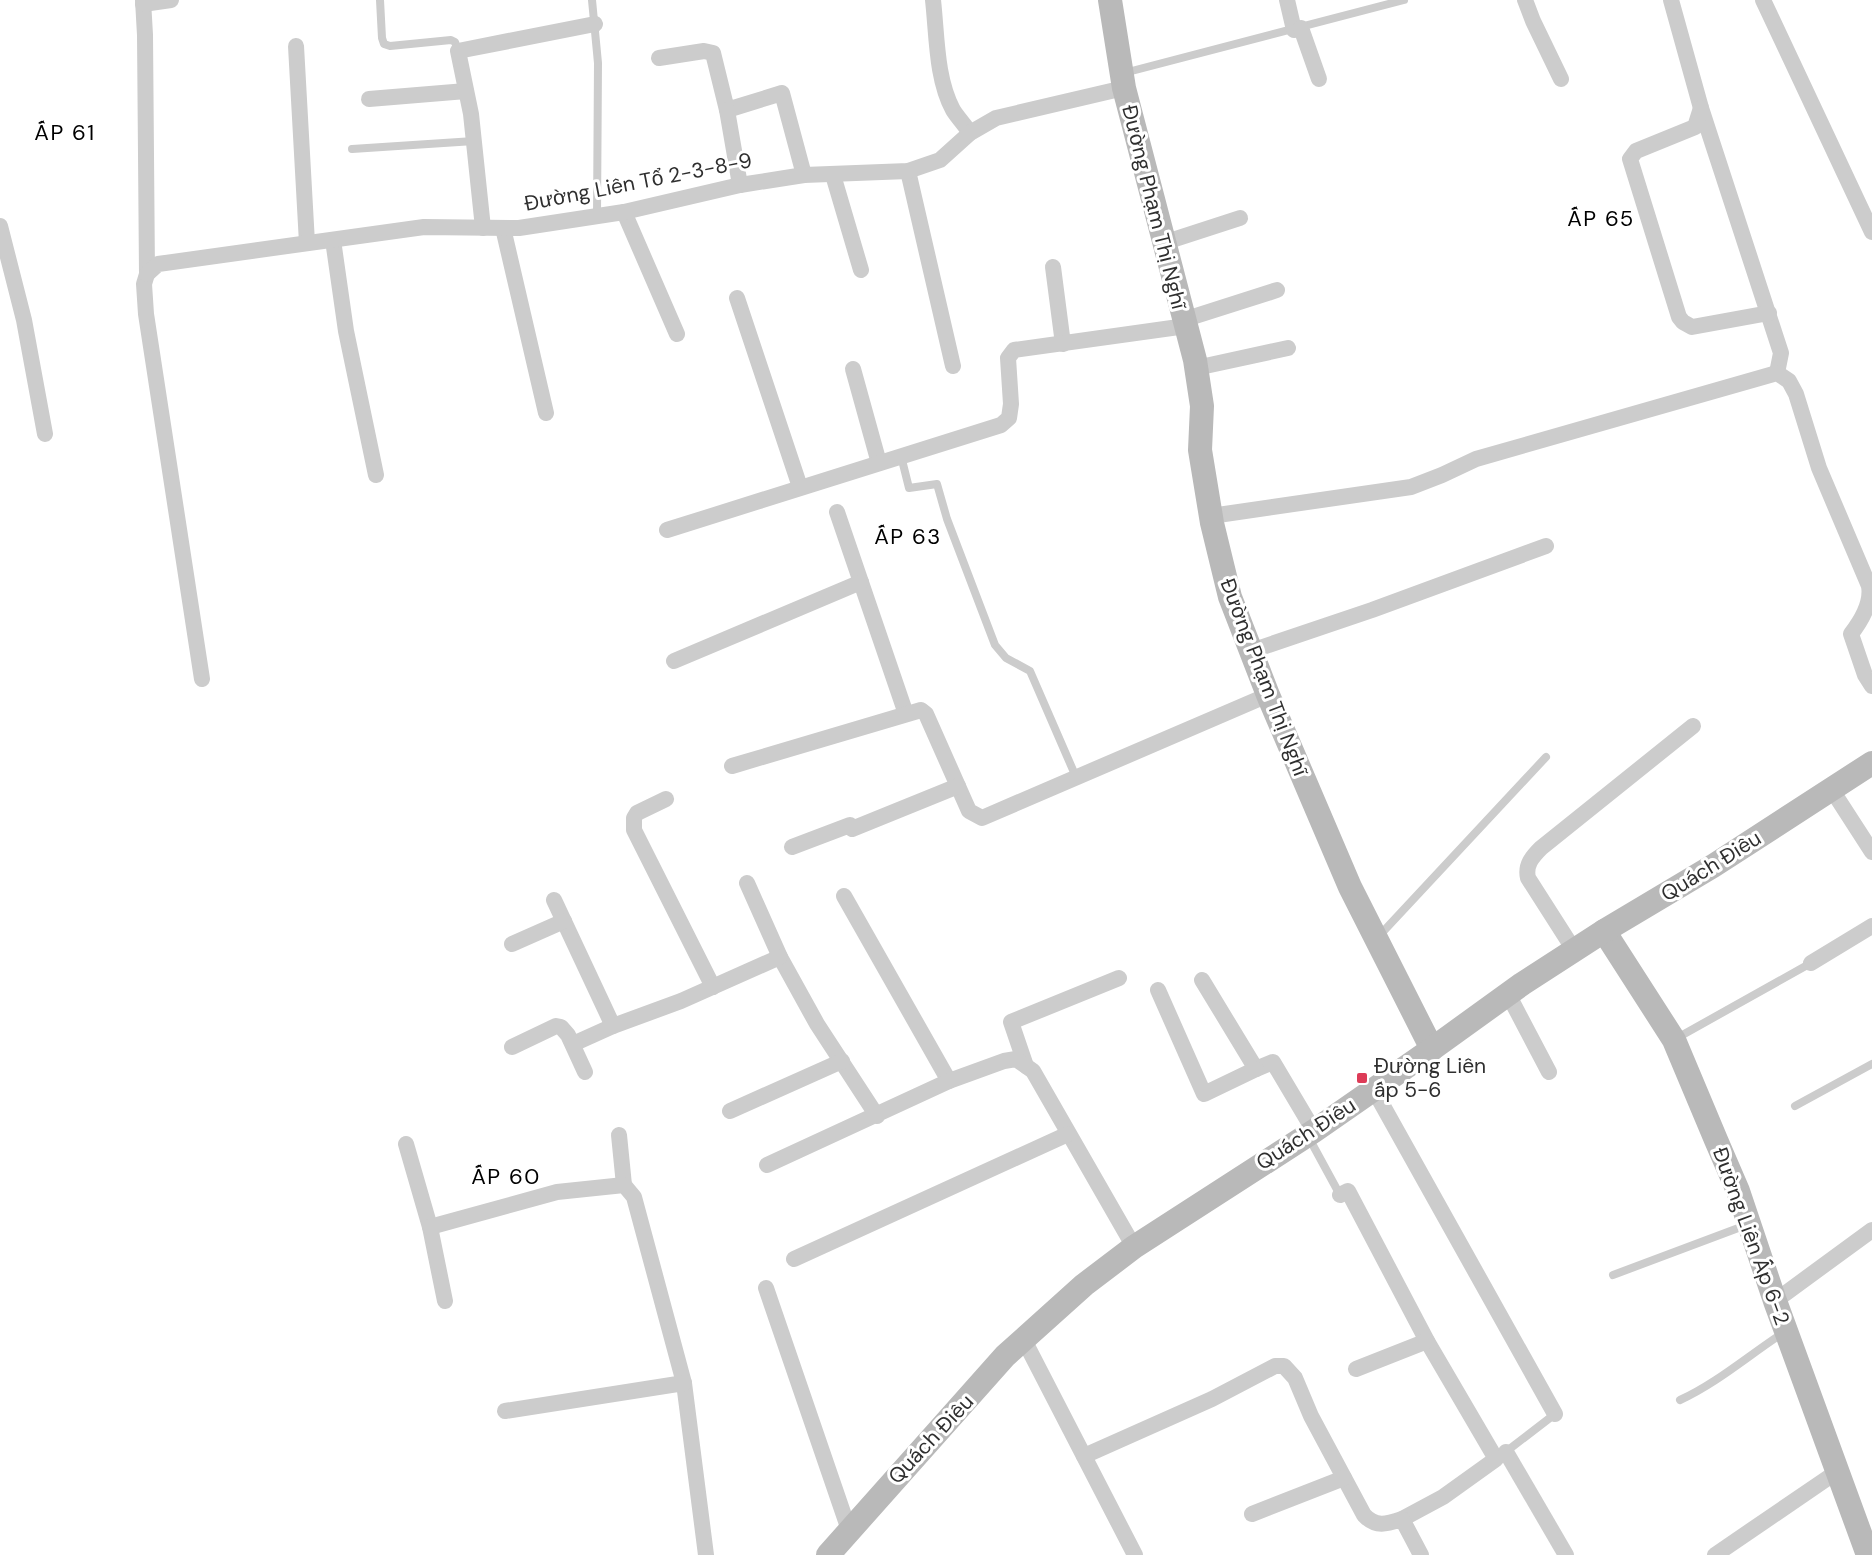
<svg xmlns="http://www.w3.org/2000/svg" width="1872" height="1555" font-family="'DM Sans',sans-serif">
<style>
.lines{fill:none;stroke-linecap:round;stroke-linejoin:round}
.lane{stroke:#ccc;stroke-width:8}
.street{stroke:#ccc;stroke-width:16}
.secondary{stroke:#b9b9b9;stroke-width:24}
.poi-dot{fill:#dd3b57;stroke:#fff;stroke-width:2}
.labels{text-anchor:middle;stroke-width:6;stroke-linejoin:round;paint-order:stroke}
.street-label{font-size:21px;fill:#2f2f2f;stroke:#fff}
.poi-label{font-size:21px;fill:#2f2f2f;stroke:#fff;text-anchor:start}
.neighbourhood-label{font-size:22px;letter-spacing:1.5px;fill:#000;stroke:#fff}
</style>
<rect width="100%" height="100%" fill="#fff"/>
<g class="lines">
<g class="lane">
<path d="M380,0l2,38 2,6 6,2 61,-6 4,2 3,9"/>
<path d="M592,0l6,63 -1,153"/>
<path d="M1124,73l280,-73"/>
<path d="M352,149l122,-8"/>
<path d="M901,456l8,32 28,-4 10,35 48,126 11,13 24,13 46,106"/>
<path d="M1379,936l167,-179"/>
<path d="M1677,1038l134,-75"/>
<path d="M1795,1106l77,-42"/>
<path d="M1309,1138l31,57"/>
<path d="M1613,1275l136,-51"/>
<path d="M1680,1400c37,-17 69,-45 103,-67"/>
<path d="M1503,1454l52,-40"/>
</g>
<g class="street">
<path d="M143,0l2,35 2,239 -3,10 2,30 56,365"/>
<path d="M933,0c4,35 3,79 20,110 5,8 12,15 17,23"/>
<path d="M1287,0l7,30"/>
<path d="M1525,0l8,21 28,58"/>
<path d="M1671,0l30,108 80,245 -4,20"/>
<path d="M1763,0l109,232"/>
<path d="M143,4l28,-4"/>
<path d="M1301,28l18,51"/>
<path d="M296,46l11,197"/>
<path d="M659,58l45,-7 9,2 14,57 55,-17 22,82"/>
<path d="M369,99l97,-8"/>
<path d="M1701,108l-6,19 -59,24 -6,8 49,158 4,5 9,5 77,-14"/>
<path d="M727,110l13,75"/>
<path d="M908,171l45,195"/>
<path d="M833,175l28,95"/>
<path d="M624,212l53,122"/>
<path d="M0,226l24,94 21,114"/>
<path d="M483,228l-12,-114 -13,-63 137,-27"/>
<path d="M503,228l43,185"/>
<path d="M333,240l13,91 30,144"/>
<path d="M1163,243l77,-25"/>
<path d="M1053,267l10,77"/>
<path d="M147,274l11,-10 266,-37 95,1 105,-16 116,-27 64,-10 104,-4 32,-11 30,-27 26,-15 128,-30"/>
<path d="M737,298l63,189"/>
<path d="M1183,320l94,-30"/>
<path d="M1196,368l92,-20"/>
<path d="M853,369l26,94"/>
<path d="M837,512l69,202"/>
<path d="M1211,516l200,-29 31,-12 34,-16 301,-86 12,8 7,13 23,74 50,118c3,17 -8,35 -18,48l14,41 7,11"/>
<path d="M667,530l334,-105 8,-7 2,-14 -3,-46 6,-8 172,-24"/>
<path d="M1251,651l121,-41 174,-64"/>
<path d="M674,661l187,-79"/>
<path d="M732,766l189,-56 5,4 43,97 13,7 286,-123"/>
<path d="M1832,790l40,62"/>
<path d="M666,799l-29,14 -3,5v12l79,157"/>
<path d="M792,847l58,-22 2,4 106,-43"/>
<path d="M747,883l33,74 37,67 60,92"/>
<path d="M844,896l105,185"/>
<path d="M554,900l59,126"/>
<path d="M512,944l52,-23"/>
<path d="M1574,950l-46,-72c-3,-13 4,-21 13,-30l152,-122"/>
<path d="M1811,963l61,-37"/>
<path d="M1202,980l54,89 17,-7 41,69"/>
<path d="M1158,990l46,104 52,-25"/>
<path d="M1508,994l41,78"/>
<path d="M573,1044l40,-18 68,-25 99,-44"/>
<path d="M512,1047l44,-21 5,1 7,8 17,37"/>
<path d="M1026,1066l-15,-44 108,-44"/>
<path d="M1374,1090l181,324"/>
<path d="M730,1111l112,-50"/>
<path d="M619,1135l5,50"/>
<path d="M406,1144l24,83 15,74"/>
<path d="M767,1165l182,-84 55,-20 12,-2 17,12 101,176"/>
<path d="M1340,1195l8,-4 79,150 69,118 -53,38 -41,22"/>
<path d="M430,1227l127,-35 67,-7 10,12 50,186 22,172"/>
<path d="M794,1259l274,-125"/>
<path d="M766,1288l83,242"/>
<path d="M1775,1301l97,-71"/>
<path d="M1024,1340l111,215"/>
<path d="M1356,1369l71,-28"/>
<path d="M505,1411l179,-28"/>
<path d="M1506,1452l60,103"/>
<path d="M1084,1456l128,-57 63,-33h9l11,12 16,38 53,99c12,13 23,9 38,4l19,36"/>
<path d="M1252,1514l92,-36"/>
<path d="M1715,1555l123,-84"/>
</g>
<g class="secondary">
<path d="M1110,0l14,88 71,272 7,46 -2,44 12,73 18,74 38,98 82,192 82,162"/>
<path d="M1604,931l70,109 42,100 22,51 37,110 93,254"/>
<path d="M828,1555l177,-199 79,-71 50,-38 180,-116 118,-82 90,-65 82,-53 109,-65 159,-103"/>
</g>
</g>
<rect class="poi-dot" x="1356" y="1072" width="12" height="12" rx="3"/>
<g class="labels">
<g class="street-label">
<text transform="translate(638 182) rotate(-11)" y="7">Đường Liên Tổ 2-3-8-9</text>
<text transform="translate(1154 207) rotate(76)" y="7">Đường Phạm Thị Nghĩ</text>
<text transform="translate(1264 677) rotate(69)" y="7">Đường Phạm Thị Nghĩ</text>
<text transform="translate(1711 866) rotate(-32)" y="7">Quách Điêu</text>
<text transform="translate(1306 1134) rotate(-33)" y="7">Quách Điêu</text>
<text transform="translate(1751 1236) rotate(70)" y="7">Đường Liên Ấp 6-2</text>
<text transform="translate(931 1439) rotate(-47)" y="7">Quách Điêu</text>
</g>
<g class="poi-label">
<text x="1374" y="1073">Đường Liên<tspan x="1374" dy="24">ấp 5-6</tspan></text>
</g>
<g class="neighbourhood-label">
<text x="65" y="140">ẤP 61</text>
<text x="1601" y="226">ẤP 65</text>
<text x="908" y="544">ẤP 63</text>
<text x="506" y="1184">ẤP 60</text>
</g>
</g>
</svg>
